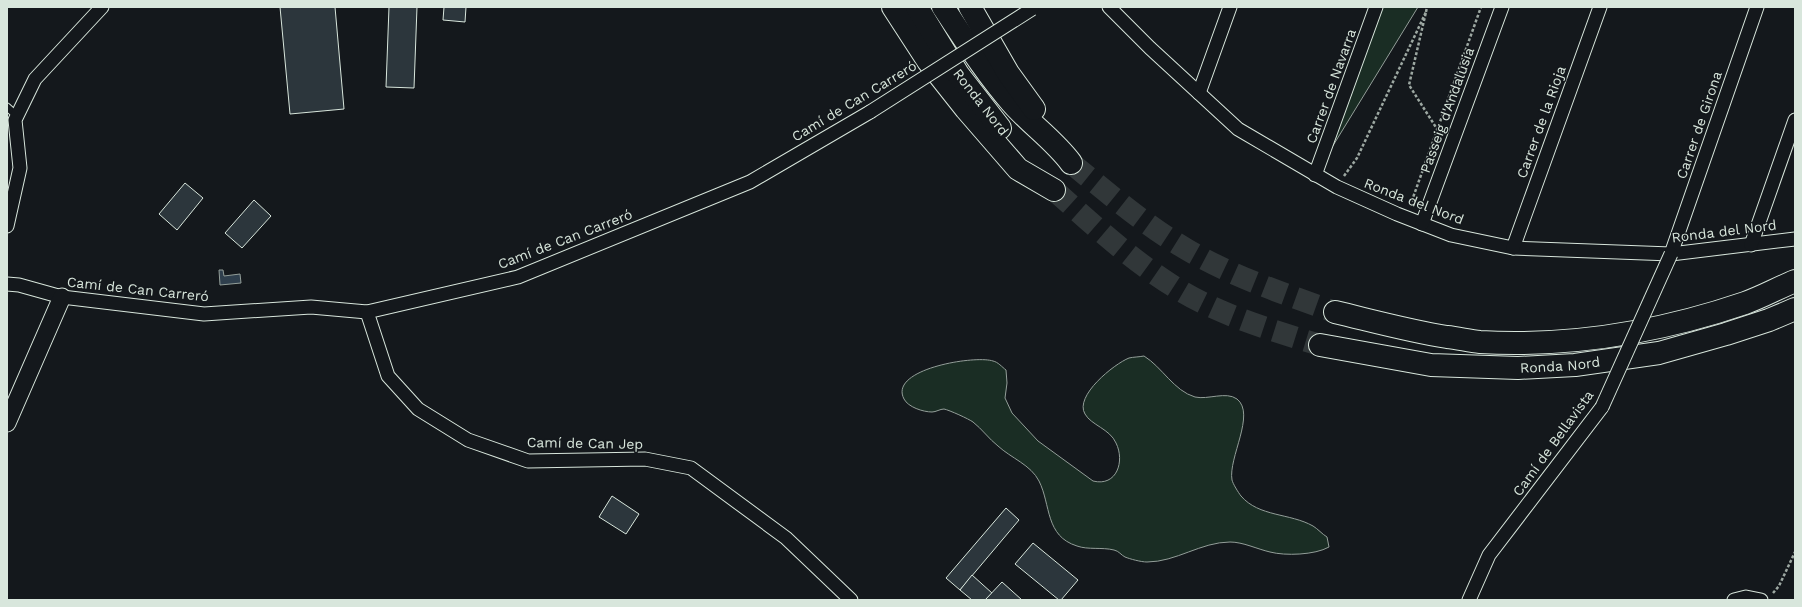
<svg xmlns="http://www.w3.org/2000/svg" width="1802" height="607" font-family="'Work Sans',sans-serif">
<style>
.green{fill:#1a2d24;stroke:#939e99}
.water{fill:#2f3f4d;stroke:#939e99}
.building{fill:#2c363c;stroke:#d8e6dc}
.lines{fill:none;stroke-linecap:round;stroke-linejoin:round}
.trunk-tunnel{stroke:#313739;stroke-width:22;stroke-dasharray:22 11;stroke-linecap:butt}
.service-casing{stroke:#d8e6dc;stroke-width:9}
.minor-casing{stroke:#d8e6dc;stroke-width:15}
.tertiary-casing{stroke:#d8e6dc;stroke-width:19}
.trunk-casing{stroke:#d8e6dc;stroke-width:24}
.path{stroke:#9da8a2;stroke-width:2.5;stroke-dasharray:3 2;stroke-linecap:butt}
.service{stroke:#14181c;stroke-width:7}
.minor{stroke:#14181c;stroke-width:13}
.tertiary{stroke:#14181c;stroke-width:17}
.trunk{stroke:#14181c;stroke-width:22}
.minor-bridge-casing{stroke:#d8e6dc;stroke-width:15;stroke-linecap:butt}
.minor-bridge{stroke:#14181c;stroke-width:13}
.labels{text-anchor:middle;stroke-width:3;stroke-linejoin:round;paint-order:stroke}
.street-label{font-size:14px;fill:#d8e6dc;stroke:#14181c}
</style>
<rect width="100%" height="100%" fill="#14181c"/>
<g class="green">
<path d="M1381,7h37l-103,168z"/>
<path d="M1144,356c18,11 30,35 51,41 13,3 31,-6 42,2 19,15 -9,59 -5,81 1,4 6,12 9,16 18,21 49,17 72,30 5,3 9,8 14,11l2,10c-14,8 -44,9 -59,5 -13,-3 -27,-10 -40,-10 -29,0 -54,20 -83,20 -6,0 -17,-3 -22,-5 -4,-2 -6,-6 -11,-7 -12,-3 -26,0 -37,-4 -32,-10 -26,-41 -38,-65 -8,-16 -28,-23 -41,-35 -9,-7 -16,-17 -25,-24 -4,-3 -24,-12 -29,-13 -4,0 -8,3 -12,3 -9,0 -24,-5 -28,-13 -16,-30 71,-44 89,-38 5,1 9,6 13,9l1,13 -2,15 7,15 26,28 55,40c24,6 32,-20 23,-38 -6,-14 -25,-18 -31,-29 -11,-18 29,-50 44,-56 4,-1 10,-1 15,-2z"/>
</g>
<path class="water" d="M219,270h4l1,6 16,-2 1,9 -21,2z"/>
<g class="building">
<path d="M280,7h55l9,102 -54,5z"/>
<path d="M389,7h28l-3,81 -28,-1z"/>
<path d="M444,7h22l-1,15 -22,-2z"/>
<path d="M185,183l18,15 -26,32 -18,-16z"/>
<path d="M254,200l17,16 -29,32 -17,-15z"/>
<path d="M612,496l27,18 -13,20 -27,-17z"/>
<path d="M1006,508l13,12 -59,70 -14,-12z"/>
<path d="M1033,543l45,37 -17,20h-2l-44,-36z"/>
<path d="M972,575l20,18 -7,7h-13l-12,-10z"/>
<path d="M1002,582l20,18h-37z"/>
</g>
<g class="lines">
<g class="trunk-tunnel">
<path d="M1071,163c37,30 74,62 115,86 47,28 99,45 149,63"/>
<path d="M1054,190c38,34 76,69 119,96 43,28 98,44 147,59"/>
</g>
<defs>
<path id="service" d="M7,107l10,9"/>
<g id="minor">
<path d="M1109,7l41,41 88,81 99,58 60,27 54,21 62,13 158,6 124,-15"/>
<path d="M1199,93l31,-86"/>
<path d="M1315,175l61,-168"/>
<path d="M1422,224l80,-217"/>
<path d="M7,226l13,-58 -5,-48 20,-41 67,-72"/>
<path d="M1751,245l44,-125"/>
<path d="M1513,248l87,-241"/>
<path d="M1671,254l86,-247"/>
<path d="M7,284l12,1 43,12 142,17 107,-7 56,5 151,-35 232,-95 120,-70"/>
<path d="M367,312l21,64 30,33 50,31 60,21 117,-2 46,9 95,70 65,62"/>
<path d="M1469,600l20,-45 113,-148"/>
<path d="M1734,600l12,-3 15,3"/>
</g>
<path id="tertiary" d="M7,423l55,-126"/>
<g id="trunk">
<path d="M893,7l35,54 38,48 52,60 36,21"/>
<path d="M917,7l41,67 42,54"/>
<path d="M943,7c22,33 42,65 68,95 19,22 43,38 60,61"/>
<path d="M970,7l38,66 26,36"/>
<path d="M1335,312c38,9 74,19 112,25 11,1 22,4 33,5 90,5 180,-10 265,-39 17,-6 33,-15 50,-22"/>
<path id="s1" d="M1320,345l111,20 87,3 57,-3 84,-12 67,-19 43,-14 26,-11"/>
</g>
</defs>
<use href="#service" class="service-casing"/>
<use href="#minor" class="minor-casing"/>
<use href="#tertiary" class="tertiary-casing"/>
<use href="#trunk" class="trunk-casing"/>
<g class="path">
<path d="M1426,12l1,-5"/>
<path d="M1344,176l13,-18 69,-146 -17,73 28,44"/>
<path d="M1410,206l71,-199"/>
<path d="M1773,593l6,-7 16,-34"/>
</g>
<use href="#service" class="service"/>
<use href="#minor" class="minor"/>
<use href="#tertiary" class="tertiary"/>
<use href="#trunk" class="trunk"/>
<defs>
<g id="minor-bridge">
<path d="M870,112l162,-103"/>
<path d="M1602,407l69,-153"/>
</g>
</defs>
<use href="#minor-bridge" class="minor-bridge-casing"/>
<use href="#minor-bridge" class="minor-bridge"/>
</g>
<g class="labels">
<g class="street-label">
<text transform="translate(1331 86) rotate(-70)" y="5">Carrer de Navarra</text>
<text transform="translate(854 101) rotate(-31)" y="5">Camí de Can Carreró</text>
<text transform="translate(981 102) rotate(52)" y="5">Ronda Nord</text>
<text transform="translate(1447 110) rotate(-70)" y="5">Passeig d'Andalusia</text>
<text transform="translate(1541 122) rotate(-70)" y="5">Carrer de la Rioja</text>
<text transform="translate(1699 125) rotate(-71)" y="5">Carrer de Girona</text>
<text transform="translate(1414 201) rotate(21)" y="5">Ronda del Nord</text>
<text transform="translate(1724 231) rotate(-7)" y="5">Ronda del Nord</text>
<text transform="translate(565 239) rotate(-21)" y="5">Camí de Can Carreró</text>
<text transform="translate(138 289) rotate(6)" y="5">Camí de Can Carreró</text>
<text dy="5" stroke="none"><textPath href="#s1" startOffset="242">Ronda Nord</textPath></text>
<text transform="translate(585 443) rotate(1)" y="5">Camí de Can Jep</text>
<text transform="translate(1553 443) rotate(-54)" y="5">Camí de Bellavista</text>
</g>
</g>
<rect width="1802" height="607" fill="none" stroke="#d8e6dc" stroke-width="16"/>
</svg>
